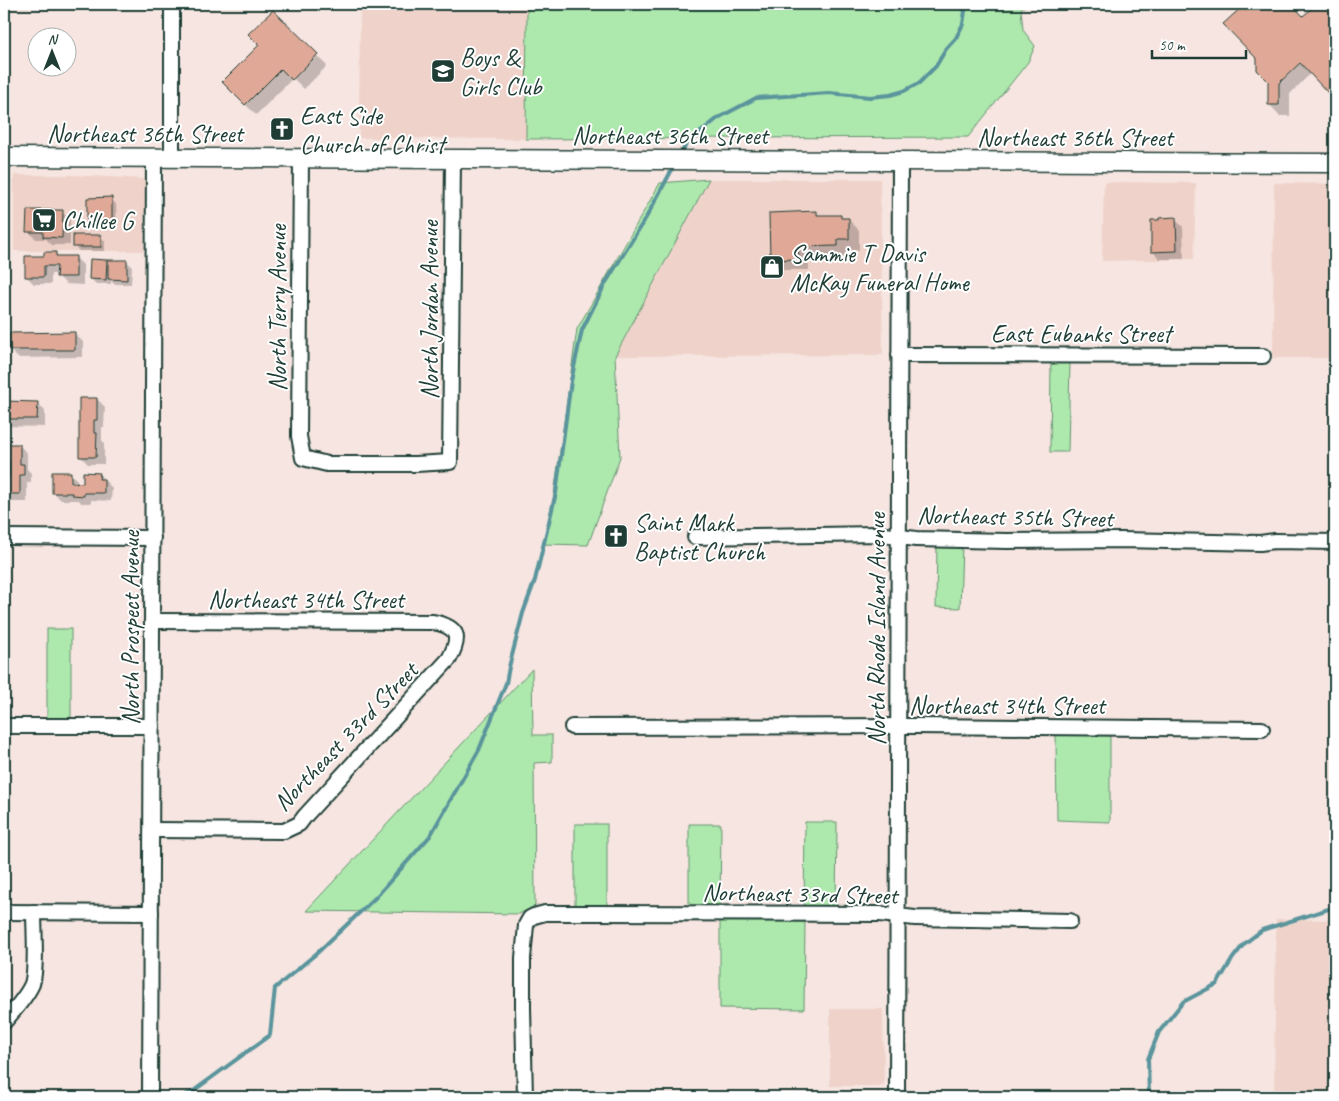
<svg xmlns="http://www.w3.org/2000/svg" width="1339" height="1101" font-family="Caveat,sans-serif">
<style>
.built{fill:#efd3ca}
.green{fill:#ade8ad;stroke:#669270}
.shadow{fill:#0003}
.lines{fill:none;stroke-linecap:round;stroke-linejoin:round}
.stream{stroke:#5a949c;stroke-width:4}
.building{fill:#e0a997;stroke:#1f3d34}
.minor-casing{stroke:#1f3d34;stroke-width:18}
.major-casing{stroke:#1f3d34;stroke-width:21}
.minor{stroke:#fff;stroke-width:14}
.major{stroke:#fff;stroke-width:18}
.labels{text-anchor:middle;stroke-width:4;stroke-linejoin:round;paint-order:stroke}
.poi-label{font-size:25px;fill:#1f3d34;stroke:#fff;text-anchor:start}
.street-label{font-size:25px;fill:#1f3d34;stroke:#fff}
</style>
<rect width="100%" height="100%" fill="#f6e5e0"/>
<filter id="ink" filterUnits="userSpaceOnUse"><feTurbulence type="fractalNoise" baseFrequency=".02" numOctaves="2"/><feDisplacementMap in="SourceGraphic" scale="10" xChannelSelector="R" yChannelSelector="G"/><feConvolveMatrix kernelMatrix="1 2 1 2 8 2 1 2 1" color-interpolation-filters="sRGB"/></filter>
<g filter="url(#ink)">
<g class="built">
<path d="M360,4h167l-1,135 -167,-1z"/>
<path d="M14,175h59l72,4 -1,72h-130z"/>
<path d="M709,179h171l3,176 -268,1z"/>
<path d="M1104,182l92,1 -2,76 -92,2z"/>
<path d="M1274,183l61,1v174h-62z"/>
<path d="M1276,919l59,1v177h-61z"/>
<path d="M830,1009h53l1,77h-54z"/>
</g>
<g class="green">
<path d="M527,4h500l-6,5 2,21 12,16 -7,16 -60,75 -442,2z"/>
<path d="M709,179l-94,177 5,101 -32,88 -45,-1 11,-50 23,-165 83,-146z"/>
<path d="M1051,362h19l-2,90h-18z"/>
<path d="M937,544l25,1 -2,63 -24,-1z"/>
<rect x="47" y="629" width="24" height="92"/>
<path d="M532,669l1,66h19v27l-18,1 1,143 -16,8 -213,-3z"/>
<path d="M1056,734l54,1v87l-53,-2z"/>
<path d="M805,822h32l-1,86 -32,-1z"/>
<rect x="575" y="824" width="32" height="85"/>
<path d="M689,824h32l-1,82h-31z"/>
<path d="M720,920l85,1 -1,88 -84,-1z"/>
</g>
<g class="shadow">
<path d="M1246,4h44l13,14 16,-14h16v94l-24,-25 -21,21v22h-10l-10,-11v-24l-11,-22 -34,-35z"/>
<path d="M273,12l54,54 -23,23 -11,-11 -37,37 -33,-33 38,-37z"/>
<path d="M111,199l5,5 1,22 -23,1 -5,-5z"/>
<path d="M62,212l8,8v25h-18l-6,-6h-10l-8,-8z"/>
<path d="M816,213l4,4 20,-1 3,3h5l11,11v20h-11v7h-39v13h-27l-11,-11z"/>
<path d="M1175,219l8,8 1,32h-24l-8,-8z"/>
<path d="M4,229l1,1v64h-1z"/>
<path d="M100,236l5,5v10h-26l-5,-5z"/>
<path d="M56,254l3,3h16l8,8v20l-17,-1 -8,-8v-2h-7v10h-17l-8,-8 20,-19z"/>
<path d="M106,261l3,3 17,-3 6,5 -1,18h-17l-3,-3v3h-15l-5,-5z"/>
<path d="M75,334l8,8v15l-65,1 -8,-8z"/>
<path d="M97,399l8,8 -1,20h-2v13l2,3v21h-16l-8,-8z"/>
<path d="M4,402l33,1 8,8v16l-41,-1z"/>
<path d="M4,445h15l8,8v16l4,4v9h-4v20h-19l-4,-5v-20h6v-7h-2l-4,-4z"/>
<path d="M70,473l8,8v3h7l14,-10 13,14 -1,13 -20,-1v3h-10l-2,-3h-18l-8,-8z"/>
</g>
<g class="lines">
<g class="stream">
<path d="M680,156l6,-12 32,-26 38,-20 73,-5 41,4 20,-2 14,-4 15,-8 17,-17 10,-17 10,-11 7,-14 2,-13 -4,-4 -12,-3"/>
<path d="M180,1097l12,-5 78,-57 5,-47 42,-35 59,-56 54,-61 49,-86 27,-67 3,-16 14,-54 12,-33 21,-87 15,-112 11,-51 23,-46 42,-68 28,-52"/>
<path d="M1149,1097l-1,-38 11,-27 24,-30 34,-18 16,-26 11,-14 18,-14 73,-23"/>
</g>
</g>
<g class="building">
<path d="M1245,4h46l12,12 14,-12h18v89l-6,1 -29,-31 -21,20v22h-11v-24l-11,-11v-11l-34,-35z"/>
<path d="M273,10l45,44 -26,26 -11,-11 -36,36 -23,-23 37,-37 -11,-11z"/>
<path d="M112,197v25h-25v-24z"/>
<path d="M27,210h36l-1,28 -19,-1v-5h-17z"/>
<path d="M817,211v4h24v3h8v21h-11v7l-40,1 1,12 -29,1 -1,-47z"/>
<path d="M1176,217l1,34 -26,1v-32h8v-2z"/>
<rect x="73" y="235" width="28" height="12"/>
<path d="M44,252h12v4h20v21h-20l1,-11h-13v11h-19v-21h19z"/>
<path d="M90,259l17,1 -1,20 -17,-1z"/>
<path d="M108,260h19v20l-19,-1z"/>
<path d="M75,332v18h-66v-17z"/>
<path d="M79,398h18v22h-3v13h3l-1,24h-17z"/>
<path d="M4,401l34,1 -1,17h-33z"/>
<path d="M4,444h16v20h4v11h-4v19h-16v-18h5v-14h-5z"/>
<path d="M52,472h19v10l12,1v-11l17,1 -1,6h5v14h-20v3l-12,-1v-2h-20z"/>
</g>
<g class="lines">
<defs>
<g id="minor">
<path d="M172,4v154"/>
<path d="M301,158l-2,278 4,22 24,6h89l34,-2 3,-303"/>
<path d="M899,355l364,1"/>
<path d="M4,537l149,1"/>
<path d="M695,537l182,-3 39,5 91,2 114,-1 139,3 15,-2 60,1"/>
<path d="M4,726h148"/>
<path d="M572,727l343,-1 347,3"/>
<path d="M152,830l132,1 15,-7 6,-8 144,-157c12,-22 10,-32 -16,-37l-280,-1"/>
<path d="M4,912l147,1"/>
<path d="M4,1022c10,-12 22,-24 28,-38 5,-16 2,-54 2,-72"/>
<path d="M150,1097l4,-939"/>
<path d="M525,1097l-2,-89v-50l3,-33 4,-7 4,-2 11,-3h48l287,1 35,4 155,3"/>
<path d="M897,1097l3,-936"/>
</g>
<path id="major" d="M4,157l1331,6"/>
</defs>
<use href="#minor" class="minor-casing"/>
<use href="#major" class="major-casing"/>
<use href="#minor" class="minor"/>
<use href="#major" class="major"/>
</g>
</g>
<defs>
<symbol id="school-square" viewBox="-11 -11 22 22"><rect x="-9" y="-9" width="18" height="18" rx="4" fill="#1f3d34" stroke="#fff"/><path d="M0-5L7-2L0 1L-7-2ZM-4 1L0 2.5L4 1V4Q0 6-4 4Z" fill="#fff"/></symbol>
<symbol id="church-square" viewBox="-11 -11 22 22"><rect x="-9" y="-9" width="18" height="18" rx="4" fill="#1f3d34" stroke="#fff"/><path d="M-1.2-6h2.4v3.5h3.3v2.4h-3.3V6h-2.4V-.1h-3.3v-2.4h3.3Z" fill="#fff"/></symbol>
<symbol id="supermarket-square" viewBox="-11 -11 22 22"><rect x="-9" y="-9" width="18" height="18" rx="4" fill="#1f3d34" stroke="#fff"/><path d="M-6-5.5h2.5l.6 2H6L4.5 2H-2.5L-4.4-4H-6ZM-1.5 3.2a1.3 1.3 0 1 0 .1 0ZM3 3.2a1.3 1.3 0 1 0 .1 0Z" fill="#fff"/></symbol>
<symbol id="shop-square" viewBox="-11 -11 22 22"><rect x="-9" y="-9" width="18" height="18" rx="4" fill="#1f3d34" stroke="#fff"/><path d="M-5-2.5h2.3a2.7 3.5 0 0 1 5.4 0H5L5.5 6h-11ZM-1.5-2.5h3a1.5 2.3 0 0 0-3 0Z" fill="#fff"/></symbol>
</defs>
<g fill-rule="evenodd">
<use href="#school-square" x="429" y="57" width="28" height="28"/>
<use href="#church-square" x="268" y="115" width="28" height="28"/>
<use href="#supermarket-square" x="30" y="206" width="28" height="28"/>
<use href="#shop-square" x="758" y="253" width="28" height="28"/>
<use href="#church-square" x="602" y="522" width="28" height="28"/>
</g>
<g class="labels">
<g class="poi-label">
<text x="460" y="66">Boys &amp;<tspan x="460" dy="29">Girls Club</tspan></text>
<text x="300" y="124">East Side<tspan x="300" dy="29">Church of Christ</tspan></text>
<text x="62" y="229">Chillee G</text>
<text x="790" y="262">Sammie T Davis<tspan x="790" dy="29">McKay Funeral Home</tspan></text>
<text x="634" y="531">Saint Mark<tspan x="634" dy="29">Baptist Church</tspan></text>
</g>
<g class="street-label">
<text x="145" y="142">Northeast 36th Street</text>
<text x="670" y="144">Northeast 36th Street</text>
<text x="1075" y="146">Northeast 36th Street</text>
<text transform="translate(277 308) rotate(-90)" y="9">North Terry Avenue</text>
<text transform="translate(429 310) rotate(-90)" y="9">North Jordan Avenue</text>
<text x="1081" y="342">East Eubanks Street</text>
<text transform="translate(1015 516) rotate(1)" y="9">Northeast 35th Street</text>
<text x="306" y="608">Northeast 34th Street</text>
<text transform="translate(130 628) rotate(-90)" y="9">North Prospect Avenue</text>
<text transform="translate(876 629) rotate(-90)" y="9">North Rhode Island Avenue</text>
<text x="1007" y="714">Northeast 34th Street</text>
<text transform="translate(345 736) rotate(-46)" y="9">Northeast 33rd Street</text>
<text transform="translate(800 893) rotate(1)" y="9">Northeast 33rd Street</text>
</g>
</g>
<rect width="1339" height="1101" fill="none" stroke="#fff" stroke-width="20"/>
<rect x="10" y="10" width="1319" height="1081" fill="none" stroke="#1f3d34" stroke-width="2" filter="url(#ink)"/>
<g transform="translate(52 52)"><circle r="24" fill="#ffffff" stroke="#a5b1ae"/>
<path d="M0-4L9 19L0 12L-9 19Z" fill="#1f3d34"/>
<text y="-8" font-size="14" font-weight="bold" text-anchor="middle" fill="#1f3d34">N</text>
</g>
<path d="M1152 50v8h94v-8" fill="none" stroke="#1f3d34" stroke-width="2.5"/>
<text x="1159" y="50" font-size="15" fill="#1f3d34" stroke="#ffffff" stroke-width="4" paint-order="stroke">50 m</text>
</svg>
